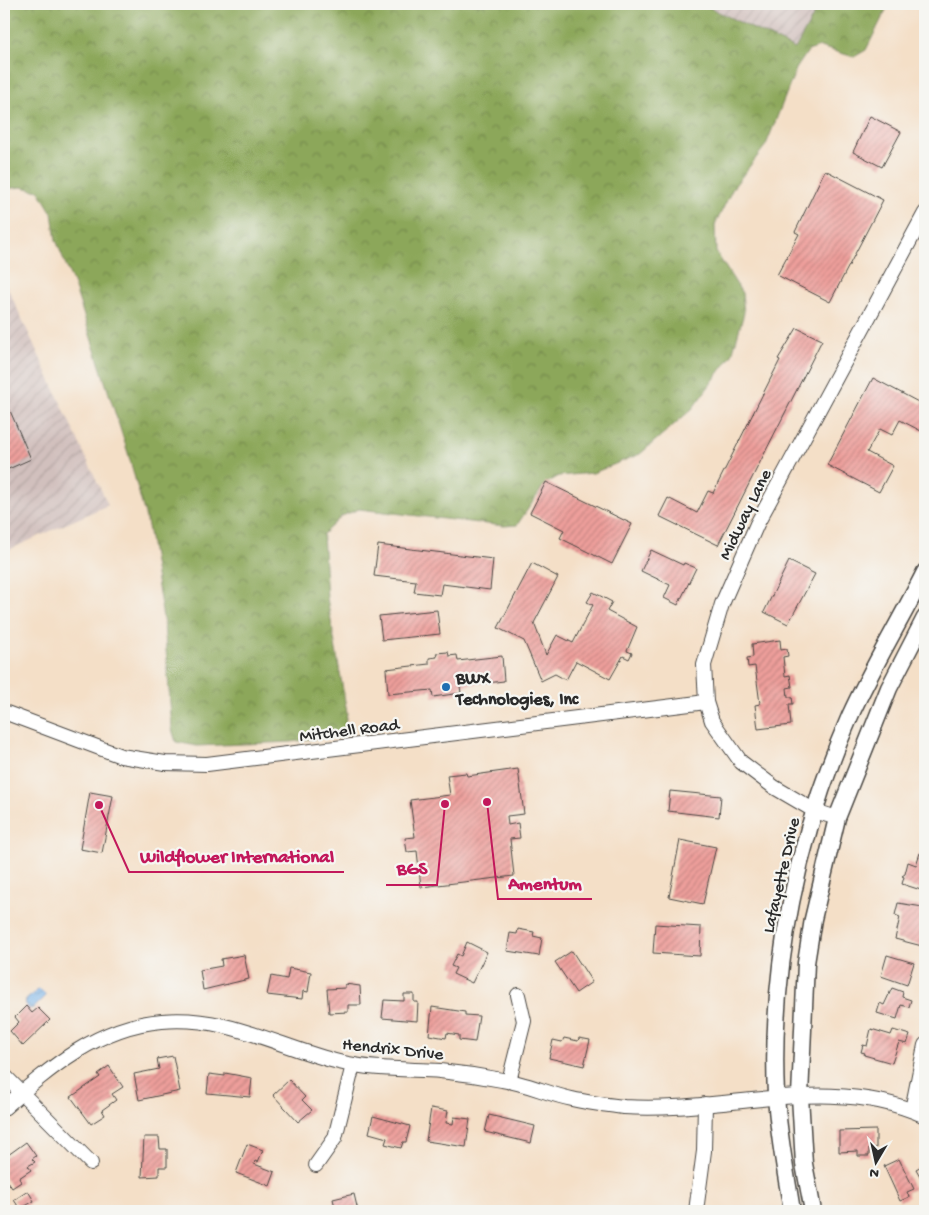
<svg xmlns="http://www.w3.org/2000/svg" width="929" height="1215" font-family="'Gochi Hand',sans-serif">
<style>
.industrial{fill:url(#industrial-furrows)}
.forest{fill:url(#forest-crowns);stroke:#5c6942}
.water{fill:url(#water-waves);stroke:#526e8a}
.building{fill:url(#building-hatch)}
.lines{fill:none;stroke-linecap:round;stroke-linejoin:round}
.minor-casing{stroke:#494642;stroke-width:16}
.major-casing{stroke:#494642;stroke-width:19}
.minor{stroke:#fff;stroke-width:14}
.major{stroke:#fff;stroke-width:16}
.poi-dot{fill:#1f6fb2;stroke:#f6f6f2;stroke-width:2}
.labels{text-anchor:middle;stroke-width:4.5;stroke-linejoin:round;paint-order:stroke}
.street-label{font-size:18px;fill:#2b2b2b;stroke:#f6f6f2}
.poi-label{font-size:18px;font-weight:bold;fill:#2b2b2b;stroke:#f6f6f2;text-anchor:start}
.leader{fill:none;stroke:#c2185b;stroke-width:2}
.callout-dot{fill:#c2185b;stroke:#f6f6f2;stroke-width:2}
.callout-label{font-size:19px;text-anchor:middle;font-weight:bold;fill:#c2185b;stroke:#f6f6f2;stroke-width:4.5;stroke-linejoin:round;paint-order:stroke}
</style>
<defs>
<pattern id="industrial-furrows" width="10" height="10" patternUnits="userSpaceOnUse" patternTransform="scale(1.25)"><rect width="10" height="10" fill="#d1c0bd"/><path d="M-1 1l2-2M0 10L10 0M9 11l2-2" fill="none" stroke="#b4a5a3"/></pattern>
<pattern id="forest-crowns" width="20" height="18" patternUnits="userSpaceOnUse" patternTransform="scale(1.25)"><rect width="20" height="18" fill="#8ca75a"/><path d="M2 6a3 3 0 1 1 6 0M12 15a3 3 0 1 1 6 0" fill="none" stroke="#73884b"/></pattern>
<pattern id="water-waves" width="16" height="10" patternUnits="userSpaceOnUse" patternTransform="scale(1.25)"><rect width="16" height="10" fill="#78b2e9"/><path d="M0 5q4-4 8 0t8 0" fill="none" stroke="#6391bd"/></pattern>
<pattern id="building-hatch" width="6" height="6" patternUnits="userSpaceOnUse" patternTransform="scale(1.25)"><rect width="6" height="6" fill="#ee9f9b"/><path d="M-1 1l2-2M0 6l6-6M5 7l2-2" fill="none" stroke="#c1827f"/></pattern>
</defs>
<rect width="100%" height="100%" fill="#f6f6f2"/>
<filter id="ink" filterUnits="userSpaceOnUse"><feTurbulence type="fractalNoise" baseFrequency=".02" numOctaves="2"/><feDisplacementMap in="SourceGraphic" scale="10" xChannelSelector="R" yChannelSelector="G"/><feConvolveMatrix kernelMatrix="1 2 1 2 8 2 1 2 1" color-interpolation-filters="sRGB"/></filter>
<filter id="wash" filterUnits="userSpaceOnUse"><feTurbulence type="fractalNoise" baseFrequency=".0096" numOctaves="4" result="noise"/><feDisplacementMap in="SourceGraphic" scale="20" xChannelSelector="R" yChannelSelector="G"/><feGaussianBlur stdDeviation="1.12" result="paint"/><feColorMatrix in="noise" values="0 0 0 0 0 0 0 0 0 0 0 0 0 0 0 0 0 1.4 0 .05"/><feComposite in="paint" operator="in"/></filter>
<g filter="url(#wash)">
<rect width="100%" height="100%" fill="#f4dfc7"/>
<g class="industrial">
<path d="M702,4h118l-25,45z"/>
<path d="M4,280l104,225 -104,47z"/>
</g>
<path class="forest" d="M4,4h698l93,45 25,-45h69l-23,46 -12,7 -34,-10 -12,4 -12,18 -30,76 -33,43 -18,37 1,27 26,41 2,20 -12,42 -40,54 -52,45 -47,19 -34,3 -14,8 -28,41 -13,1 -145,-17 -17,7 -19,18 4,64 20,115 -3,16 -10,7 -43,6 -94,4 -21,-4 -4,-13 -8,-105 -16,-98 -20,-73 -53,-165 -19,-48 -4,-27 -13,-22 -17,-4 -18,2z"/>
<path class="water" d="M39,989l6,5v3l-11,11 -5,1 -4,-4 1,-5z"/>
<g id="blocks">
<g class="building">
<path d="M870,116l31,16 -19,35 -29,-15z"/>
<path d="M825,170l58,30 -53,102 -53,-27 22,-41 -4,-2z"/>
<path d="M797,328l25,12 -104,205 -59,-29 9,-18 29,15 11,-22 5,2 67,-133 -2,-1z"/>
<path d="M873,378l49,26 3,-7v30l-2,5 -23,-12 -8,15 -12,-6 -13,23 26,14 -14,26 -52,-27z"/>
<path d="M4,397l27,62 -27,12z"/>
<path d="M546,482l86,42 -20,40 -52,-26 4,-8 -34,-17z"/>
<path d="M378,545l115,14 -3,31 -48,-6 -2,11 -26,-3 2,-11 -42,-5z"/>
<path d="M651,550l32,15 1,-2 12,5 -18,37 -14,-7 6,-13 -29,-14z"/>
<path d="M789,561l26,13 -27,50 -24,-12z"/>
<path d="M532,563l26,14 -24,46 12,32 11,-20 16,8 20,-38 -6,-3 6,-10 19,10 -5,9 30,16 -10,24 5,2 -3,6 -6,-3 -13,23 -34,-18 -10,19 -11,-6 -14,7 -17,-40 -26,-13z"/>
<path d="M437,610l3,24 -58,6 -3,-24z"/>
<path d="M780,640l1,10 6,-1 1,7 -5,1 2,19 5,-1 2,12 -5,1 1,9h4l1,7h-4l2,21 -33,4 -3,-24 5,-1 -5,-38 -7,1 -1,-9 6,-1 -1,-13z"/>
<path d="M448,652l1,4 8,-1 1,6 44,-5 2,25 -44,5 1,7 -28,4 -1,-7 -44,4 -2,-25 43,-5v-6l8,-1 -1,-4z"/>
<path d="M518,769l6,45 -17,2 1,9 10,-2 2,15 -10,1 4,37 -93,11 -4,-36 -10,1 -2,-14 10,-1 -5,-37 40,-5 -3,-20 19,-2 1,3z"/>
<path d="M670,791l51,5 -2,21 -51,-6z"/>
<path d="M90,792l23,4 -11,57 -22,-4z"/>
<path d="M680,840l36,7 -13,57 -34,-7z"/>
<path d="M920,853l5,2v40l-2,-1 1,-3 -22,-7 2,-7 -2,-1 3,-2 3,-12 8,3z"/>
<path d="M898,903l25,4 2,24 -3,15 -27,-7 5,-22 -5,-2z"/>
<path d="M655,924l46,3 -1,29 -47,-3z"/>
<path d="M518,929l16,3 -1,4 9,2 -3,18 -32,-5 3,-18 7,1z"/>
<path d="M467,942l20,10 -15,31 -19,-9 3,-6 -5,-2 6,-12 4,2z"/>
<path d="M572,951l20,31 -16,11 -21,-31z"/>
<path d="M244,955l5,24 -46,11 -3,-20 22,-4 -1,-7z"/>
<path d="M887,955l27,8 -7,22 -26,-9z"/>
<path d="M289,968l22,4 -3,20 -5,-1 -1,8 -35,-4 4,-19 16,3z"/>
<path d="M345,984l15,2 1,19h-13v7l-19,1 -2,-24 18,-1z"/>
<path d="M892,988l11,4 -1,5 9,3 -2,7 -8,-2 -4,14 -20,-6 3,-10 4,2z"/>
<path d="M404,994h10v8h4l-1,19 -35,-3 2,-18 20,1z"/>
<path d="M26,1006l6,7 6,-5 12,12 -27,26 -13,-15 9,-9 -4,-5z"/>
<path d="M432,1007l33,5v3l14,1 -4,26 -16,-2v-5l-12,-2 -1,5 -17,-3z"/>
<path d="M871,1029l20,6 2,-5 17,5 -3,9 -8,-2 -7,21 -28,-8 1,-2 -4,-1 2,-7 4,1z"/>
<path d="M564,1038l14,3 1,-3 11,2 -6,26 -35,-8 4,-18 9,2z"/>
<path d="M173,1056l7,35 -41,9 -5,-26 25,-5 -2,-10z"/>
<path d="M109,1066l14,21 -11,7 4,6 -14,10 3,5 -14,9 -20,-27 29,-20 -2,-3z"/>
<path d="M225,1073l27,5 -2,19 -43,-4 2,-19 16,2z"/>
<path d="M289,1080l16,17 -3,3 10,10 -14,12 -25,-27z"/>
<path d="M431,1108l17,3 -2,12 7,1 1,-7 16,2 -4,28 -40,-6z"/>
<path d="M489,1115l46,11 -4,17 -46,-11z"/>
<path d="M373,1116l37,10 -4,16h-3l-2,6 -16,-4 2,-6 -18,-5z"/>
<path d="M876,1130v18h-7v8h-11v-5l-19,1v-21z"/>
<path d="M144,1137h15l1,12h7v18h-8v9l-17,1z"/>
<path d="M26,1142l10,14 -4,3 3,3 -7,4 3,4 -12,8 2,4 -9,6 -8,-11v-19z"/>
<path d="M247,1144l16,6 -5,12 -3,-1 -1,3 21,8 -5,14 -34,-13z"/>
<path d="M899,1159l15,30 -7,3 2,5 -9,4 -16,-35z"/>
<path d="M925,1164v21l-9,-16z"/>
<path d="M28,1191l6,10 -14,8 -6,-9z"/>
<path d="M354,1194l4,17h-22l-3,-12z"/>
</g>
</g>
</g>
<g filter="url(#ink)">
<use href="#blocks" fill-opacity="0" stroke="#494642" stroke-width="1"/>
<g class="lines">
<defs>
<g id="minor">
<path d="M4,712l117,44 44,7 42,1 499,-62"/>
<path d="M837,818l-22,-7 -41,-24 -33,-25 -29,-41 -6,-19 -2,-37 18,-61 35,-80 168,-311"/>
<path d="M4,1075l87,88"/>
<path d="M509,1081l15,-60 -6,-26"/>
<path d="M4,1108c46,-40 94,-82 158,-87 64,-6 117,26 177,41 33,8 67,7 101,9 20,2 41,5 62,9 24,3 46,14 70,19 17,4 35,6 52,8 100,7 206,-35 301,9"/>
<path d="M912,1110l13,-65"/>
<path d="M316,1165l19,-27 18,-73"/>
<path d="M696,1211l8,-60 1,-47"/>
</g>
<g id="major">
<path d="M792,1211c-6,-38 -14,-77 -16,-116 -6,-129 22,-261 74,-379 22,-49 51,-96 75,-144"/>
<path d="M813,1211l-9,-47 -4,-68 6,-133 7,-44 24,-101 52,-130 36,-70"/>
</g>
</defs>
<use href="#minor" class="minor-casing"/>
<use href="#major" class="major-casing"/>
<use href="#minor" class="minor"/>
<use href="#major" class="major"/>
</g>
</g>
<circle class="poi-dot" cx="446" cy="687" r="5"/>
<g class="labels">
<g class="street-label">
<text transform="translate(744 514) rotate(-64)" y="6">Midway Lane</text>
<text transform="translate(349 729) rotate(-7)" y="6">Mitchell Road</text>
<text transform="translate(780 875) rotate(-77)" y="6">Lafayette Drive</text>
<text transform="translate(393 1048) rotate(6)" y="6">Hendrix Drive</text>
</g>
<g class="poi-label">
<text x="456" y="683">BWX<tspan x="456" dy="21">Technologies, Inc</tspan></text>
</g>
</g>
<path class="leader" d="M99 805L129 872H344M445 804L437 885H386M487 802L498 899H592"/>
<g class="callout-dot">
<circle cx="99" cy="805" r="5"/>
<circle cx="445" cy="804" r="5"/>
<circle cx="487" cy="802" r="5"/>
</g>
<g class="callout-label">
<text x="237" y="862">Wildflower International</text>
<text x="412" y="874">BGS</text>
<text x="545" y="889">Amentum</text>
</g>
<rect width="929" height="1215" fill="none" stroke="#f6f6f2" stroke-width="20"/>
<g transform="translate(876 1162) rotate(189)" stroke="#f6f6f2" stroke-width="4" paint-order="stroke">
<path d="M0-4L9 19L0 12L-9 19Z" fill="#2b2b2b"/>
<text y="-8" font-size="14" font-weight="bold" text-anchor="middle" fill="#2b2b2b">N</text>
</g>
</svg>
